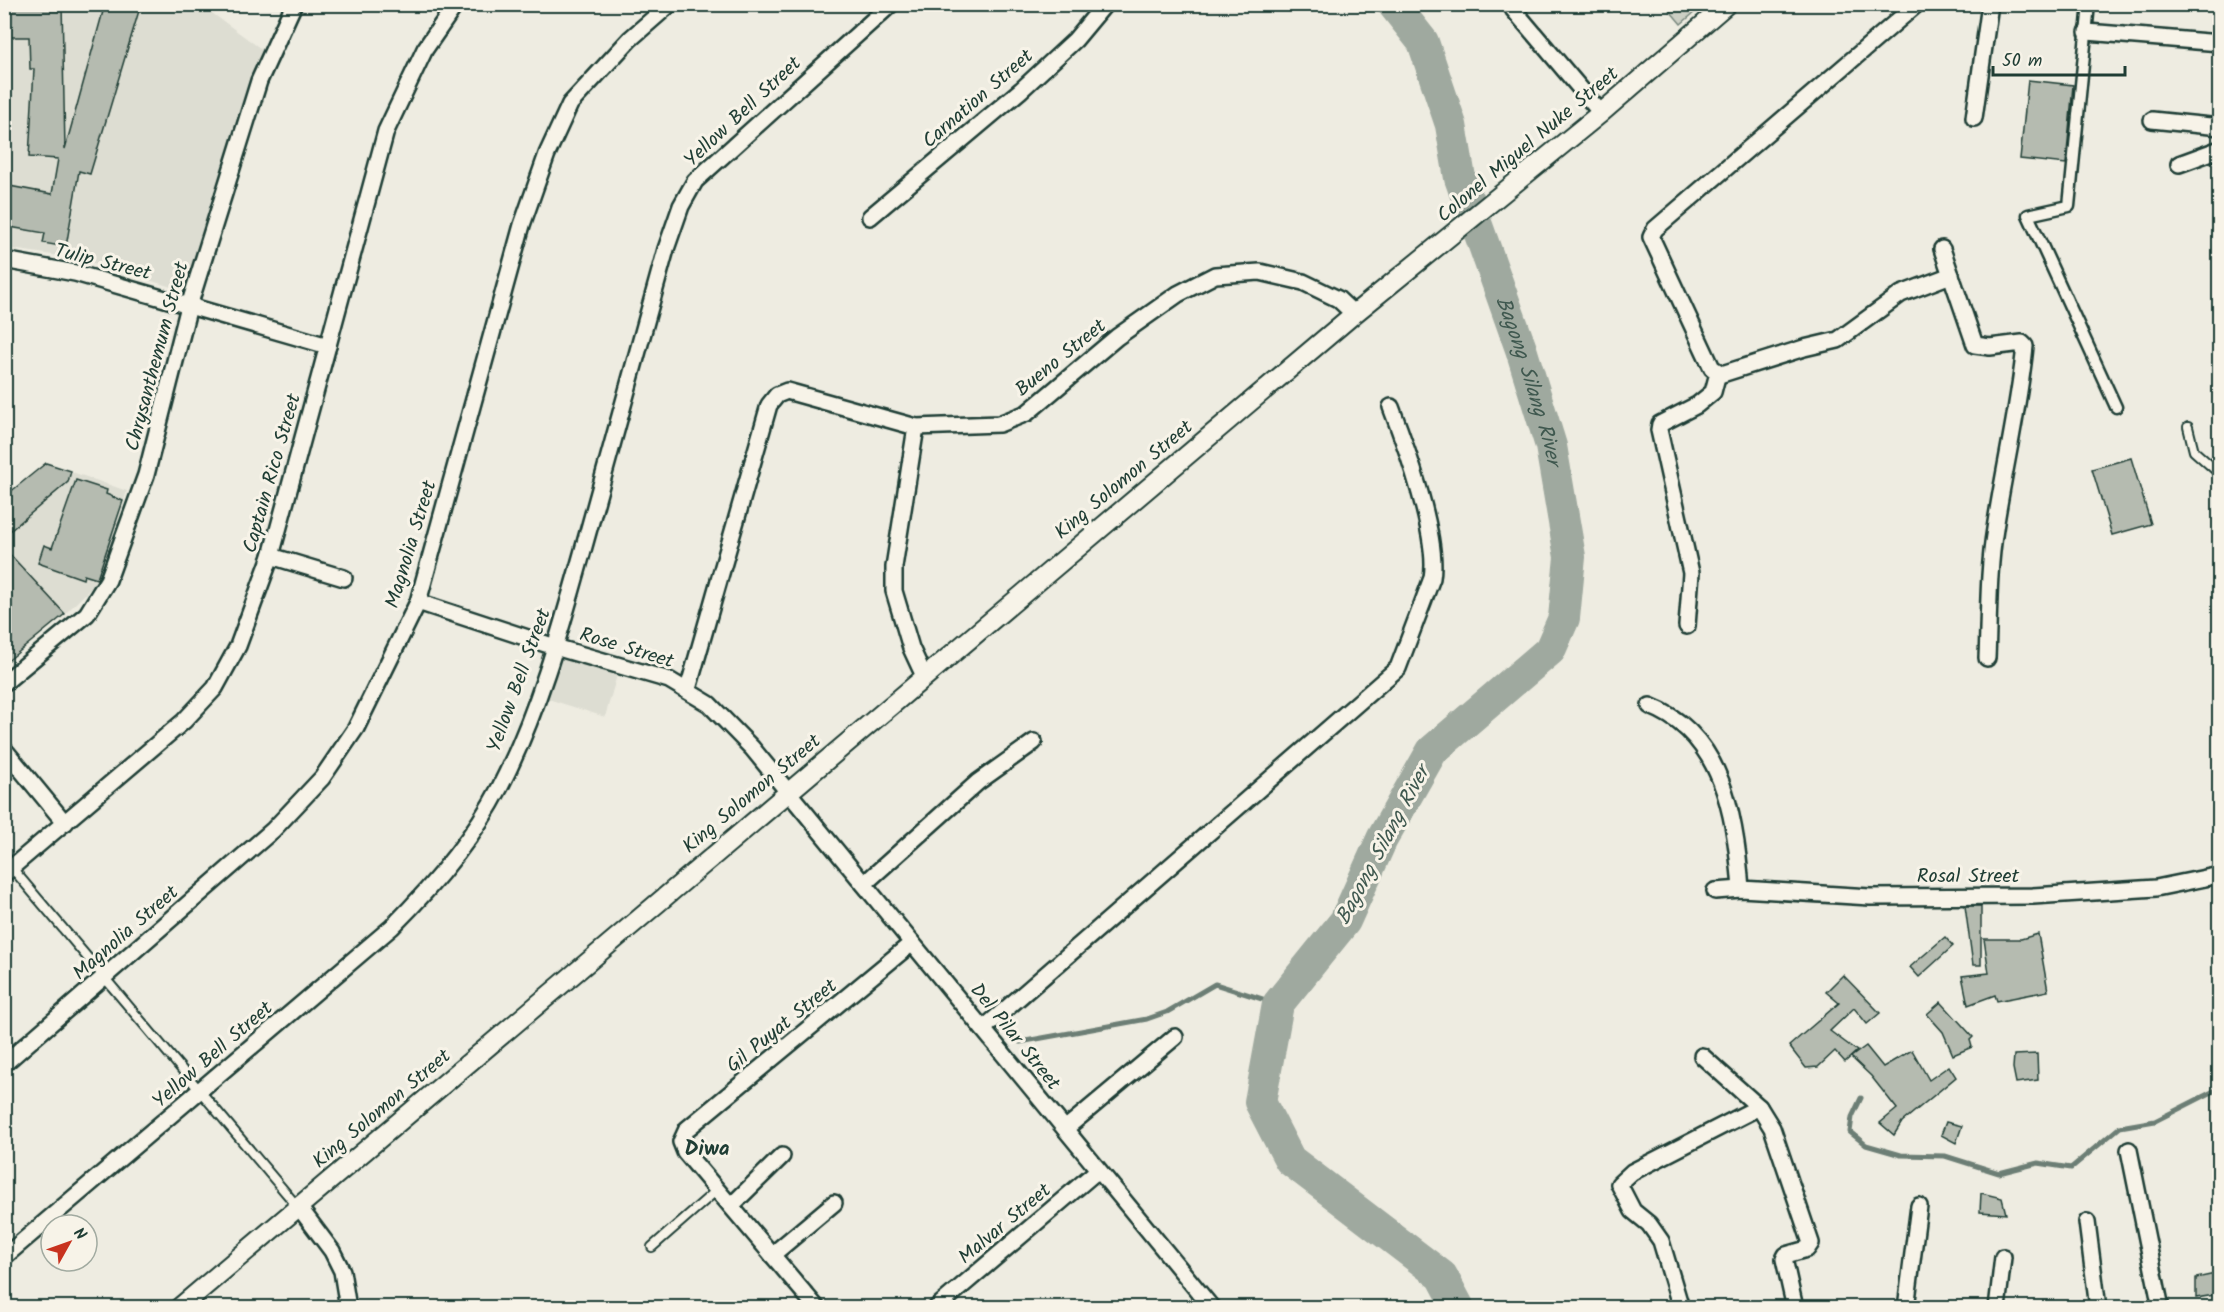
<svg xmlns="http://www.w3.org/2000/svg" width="2224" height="1312" font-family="Kalam,sans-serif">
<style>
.built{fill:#ddddd2}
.green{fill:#cccfc4;stroke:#76867c;stroke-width:1.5}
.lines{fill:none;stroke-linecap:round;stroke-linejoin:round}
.stream{stroke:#6c7e74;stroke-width:5}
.river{stroke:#9fa99f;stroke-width:32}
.building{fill:#b5bbb0;stroke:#1f3d34;stroke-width:1.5}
.service-casing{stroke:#1f3d34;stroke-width:12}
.pedestrian-casing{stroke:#1f3d34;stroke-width:15}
.minor-casing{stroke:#1f3d34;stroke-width:20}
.tertiary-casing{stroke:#1f3d34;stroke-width:22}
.service{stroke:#f7f3e8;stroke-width:8}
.pedestrian{stroke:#f7f3e8;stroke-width:10}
.minor{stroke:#f7f3e8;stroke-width:15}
.tertiary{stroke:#f7f3e8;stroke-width:18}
.labels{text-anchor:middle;stroke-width:6;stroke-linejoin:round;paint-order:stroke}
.street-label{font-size:20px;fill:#1f3d34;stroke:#f7f3e8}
.water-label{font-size:21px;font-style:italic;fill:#3f584f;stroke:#f7f3e8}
.neighbourhood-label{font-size:21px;font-weight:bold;fill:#1f3d34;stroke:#f7f3e8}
</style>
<rect width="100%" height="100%" fill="#eeece1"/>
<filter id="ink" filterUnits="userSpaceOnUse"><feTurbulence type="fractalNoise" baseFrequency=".0167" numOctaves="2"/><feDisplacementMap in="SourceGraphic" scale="12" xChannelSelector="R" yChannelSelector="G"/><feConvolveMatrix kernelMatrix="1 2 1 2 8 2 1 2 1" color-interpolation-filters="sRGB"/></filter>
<g filter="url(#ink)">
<g class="built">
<path d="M4,5h197l63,46 -76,241 -108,-33 -75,-11z"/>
<path d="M46,463l81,28 -28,89 -34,34 -45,-49 -15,6 -1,-74z"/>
<path d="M558,657l59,18 -12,42 -60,-19z"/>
</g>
<path class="green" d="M1665,5h38l-22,19z"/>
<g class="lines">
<g class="stream">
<path d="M1020,1042l127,-23 20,-7 48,-28 63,20"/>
<path d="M1861,1098l-9,19 -2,15 16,13 35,10 44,1 54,17 39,-10 33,5 49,-41 35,-6 65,-33"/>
</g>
<path class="river" id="s1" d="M1393,4l30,38 28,83 9,53 61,171 30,97 19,111 -6,61 -14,32 -118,101 -50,88 -37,82 -67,83 -18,98 30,58 152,116 17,32"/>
</g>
<g class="building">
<path d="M4,4h58l3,145 40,-145h36l-51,170 -11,-3 -13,76 -23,-4 2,-10 -41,-7v-41l48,9 6,-35 -29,-2 5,-88h-4l-1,-32h-25z"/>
<path d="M2028,80l45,5 -7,79 -46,-5z"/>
<path d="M2131,458l20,66 -39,11 -20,-66z"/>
<path d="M46,463l25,8 -3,11 -64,54v-39z"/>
<path d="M76,480l31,10 -1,4 17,7 -26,78 -13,-4 -1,4 -45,-16 6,-18 8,3z"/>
<path d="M4,548l61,66 -61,50z"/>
<path d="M1965,906h16v59h-8z"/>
<path d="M2038,934l10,57 -51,10 -2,-6 -27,10 -6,-29 27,-3 -5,-34h37z"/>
<path d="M1945,937l8,9 -34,31 -9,-10z"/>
<path d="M1843,975l37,38 -13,11 -13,-16 -24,23 27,20 -12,11 -10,-11 -17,16 -12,1 -17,-22 50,-43 -13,-11z"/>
<path d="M1941,1002l32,35 -3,3 2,7 -19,8 -10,-23 -16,-18z"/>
<path d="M1866,1046l17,21 29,-17 17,30 20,-14 7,11 -54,45 -8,13 -14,-12 17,-14 -26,-33 -20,-19z"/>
<path d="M2037,1054l1,26 -22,3 -3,-15 1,-13z"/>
<path d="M1946,1122l16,4 -6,17 -15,-8z"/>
<path d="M1981,1193l21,5 4,16 -26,-2z"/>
<path d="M2220,1273v21l-24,4v-20z"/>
</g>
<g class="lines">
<defs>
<g id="service">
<path d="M2188,427l6,24 26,23"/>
<path d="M12,868l285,338"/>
<path d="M652,1247l65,-57"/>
</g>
<path id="pedestrian" d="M2089,4l-20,202 -41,9 88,192"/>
<g id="minor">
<path d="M1917,4l-262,225 -4,8 61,131 10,6 82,-26 34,-8 63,-46 50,-19"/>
<path d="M1513,9l88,104"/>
<path d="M2087,32l133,11"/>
<path d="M1974,118l16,-114"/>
<path d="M2152,120l68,7"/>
<path d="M2179,164l41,-15"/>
<path d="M870,217l151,-127 54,-50 30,-36"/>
<path d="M1942,249l33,96 15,2 32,-4 3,3c-6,62 -21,122 -30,183 -7,42 -6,86 -8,129"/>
<path d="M4,260l71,13 253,73"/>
<path d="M916,427l-22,140v24l17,57 13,28"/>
<path d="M271,556l73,22"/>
<path d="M418,602l137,45 114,33 40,24 43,44 460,560"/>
<path d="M1687,626l4,-53 -32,-143 1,-6 37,-19 16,-13 5,-19"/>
<path d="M4,683l83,-69 21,-34 38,-105 43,-169 70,-225 35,-77"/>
<path d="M688,689l81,-284 8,-10 10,-4 129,36 83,-3 28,-11 90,-76 61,-43 37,-19 45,-3 43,10 35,17 16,15"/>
<path d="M1650,706c73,28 86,113 91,183"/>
<path d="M4,749l61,74"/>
<path d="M4,874l180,-153 31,-33 23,-42 33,-90 115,-425 39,-82 31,-45"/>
<path d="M864,884l114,-102 56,-40"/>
<path d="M1715,891l26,-2 129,8 163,-1 123,-8 64,-13"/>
<path d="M983,1029l415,-361 34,-90c7,-40 -26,-132 -41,-171"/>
<path d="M1702,1056l57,51 13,21 39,115 -4,6 -21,6 -2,4 11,49"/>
<path d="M4,1064l269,-234 49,-52 34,-50 62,-126 104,-377 25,-71 23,-50 60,-65 40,-35"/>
<path d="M1065,1129l110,-92"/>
<path d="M2129,1150l32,158"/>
<path d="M731,1206l51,-50"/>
<path d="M299,1207l33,44 10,20 6,37"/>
<path d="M2087,1222l11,86"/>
<path d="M772,1255l62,-52"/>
<path d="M4,1257l388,-330c41,-41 81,-88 108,-140 42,-82 65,-173 90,-262 26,-92 51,-184 76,-276l15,-43 14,-25 196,-177"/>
<path d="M817,1308l-132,-156 -4,-10 6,-13 225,-186"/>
<path d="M936,1308l162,-138"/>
<path d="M1681,1308l-20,-67 -12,-17 -16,-13 -14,-27 13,-12 127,-65"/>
<path d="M1906,1308l13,-102"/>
<path d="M1997,1308l6,-51"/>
</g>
<path id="tertiary" d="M179,1308l1175,-994 247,-201 126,-109"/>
</defs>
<use href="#service" class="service-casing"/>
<use href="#pedestrian" class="pedestrian-casing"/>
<use href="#minor" class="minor-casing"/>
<use href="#tertiary" class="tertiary-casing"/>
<use href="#service" class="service"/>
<use href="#pedestrian" class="pedestrian"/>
<use href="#minor" class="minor"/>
<use href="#tertiary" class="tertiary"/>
</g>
</g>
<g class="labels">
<g class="street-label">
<text transform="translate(977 98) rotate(-41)" y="7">Carnation Street</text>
<text transform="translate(742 111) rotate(-43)" y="7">Yellow Bell Street</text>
<text transform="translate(1527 144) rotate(-40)" y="7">Colonel Miguel Nuke Street</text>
<text transform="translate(103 261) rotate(14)" y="7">Tulip Street</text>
<text transform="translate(156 356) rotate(-75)" y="7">Chrysanthemum Street</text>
<text transform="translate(1060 357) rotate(-39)" y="7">Bueno Street</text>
<text transform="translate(271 473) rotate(-74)" y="7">Captain Rico Street</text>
<text transform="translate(1123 479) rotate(-40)" y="7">King Solomon Street</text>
<text transform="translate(410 544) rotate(-73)" y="7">Magnolia Street</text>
<text transform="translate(627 647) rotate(17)" y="7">Rose Street</text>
<text transform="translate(518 680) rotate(-70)" y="7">Yellow Bell Street</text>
<text transform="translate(751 793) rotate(-40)" y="7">King Solomon Street</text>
<text x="1968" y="882">Rosal Street</text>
<text transform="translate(125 932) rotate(-41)" y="7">Magnolia Street</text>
<text transform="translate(781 1025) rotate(-39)" y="7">Gil Puyat Street</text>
<text transform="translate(1016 1036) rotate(51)" y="7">Del Pilar Street</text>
<text transform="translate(212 1054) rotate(-41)" y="7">Yellow Bell Street</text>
<text transform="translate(381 1108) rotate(-40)" y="7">King Solomon Street</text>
<text transform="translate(1004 1223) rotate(-40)" y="7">Malvar Street</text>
</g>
<g class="water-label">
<text dy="7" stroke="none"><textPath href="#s1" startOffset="404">Bagong Silang River</textPath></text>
<text transform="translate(1382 845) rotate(-62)" y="7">Bagong Silang River</text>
</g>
<g class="neighbourhood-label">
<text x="707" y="1155">Diwa</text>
</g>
</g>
<rect width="2224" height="1312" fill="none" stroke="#f7f3e8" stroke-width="24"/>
<rect x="12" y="12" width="2200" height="1288" fill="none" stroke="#1f3d34" stroke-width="2" filter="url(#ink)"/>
<g transform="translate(69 1243) rotate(50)"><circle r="28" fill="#f7f3e8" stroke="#a1aaa0" stroke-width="1.5"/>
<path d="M0-4.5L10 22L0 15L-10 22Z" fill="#c8321e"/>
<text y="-9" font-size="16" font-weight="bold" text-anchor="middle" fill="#1f3d34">N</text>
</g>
<path d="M1993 66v9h132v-9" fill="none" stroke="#1f3d34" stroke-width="3"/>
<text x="2002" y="66" font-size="18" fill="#1f3d34" stroke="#f7f3e8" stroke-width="4.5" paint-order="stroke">50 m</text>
</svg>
